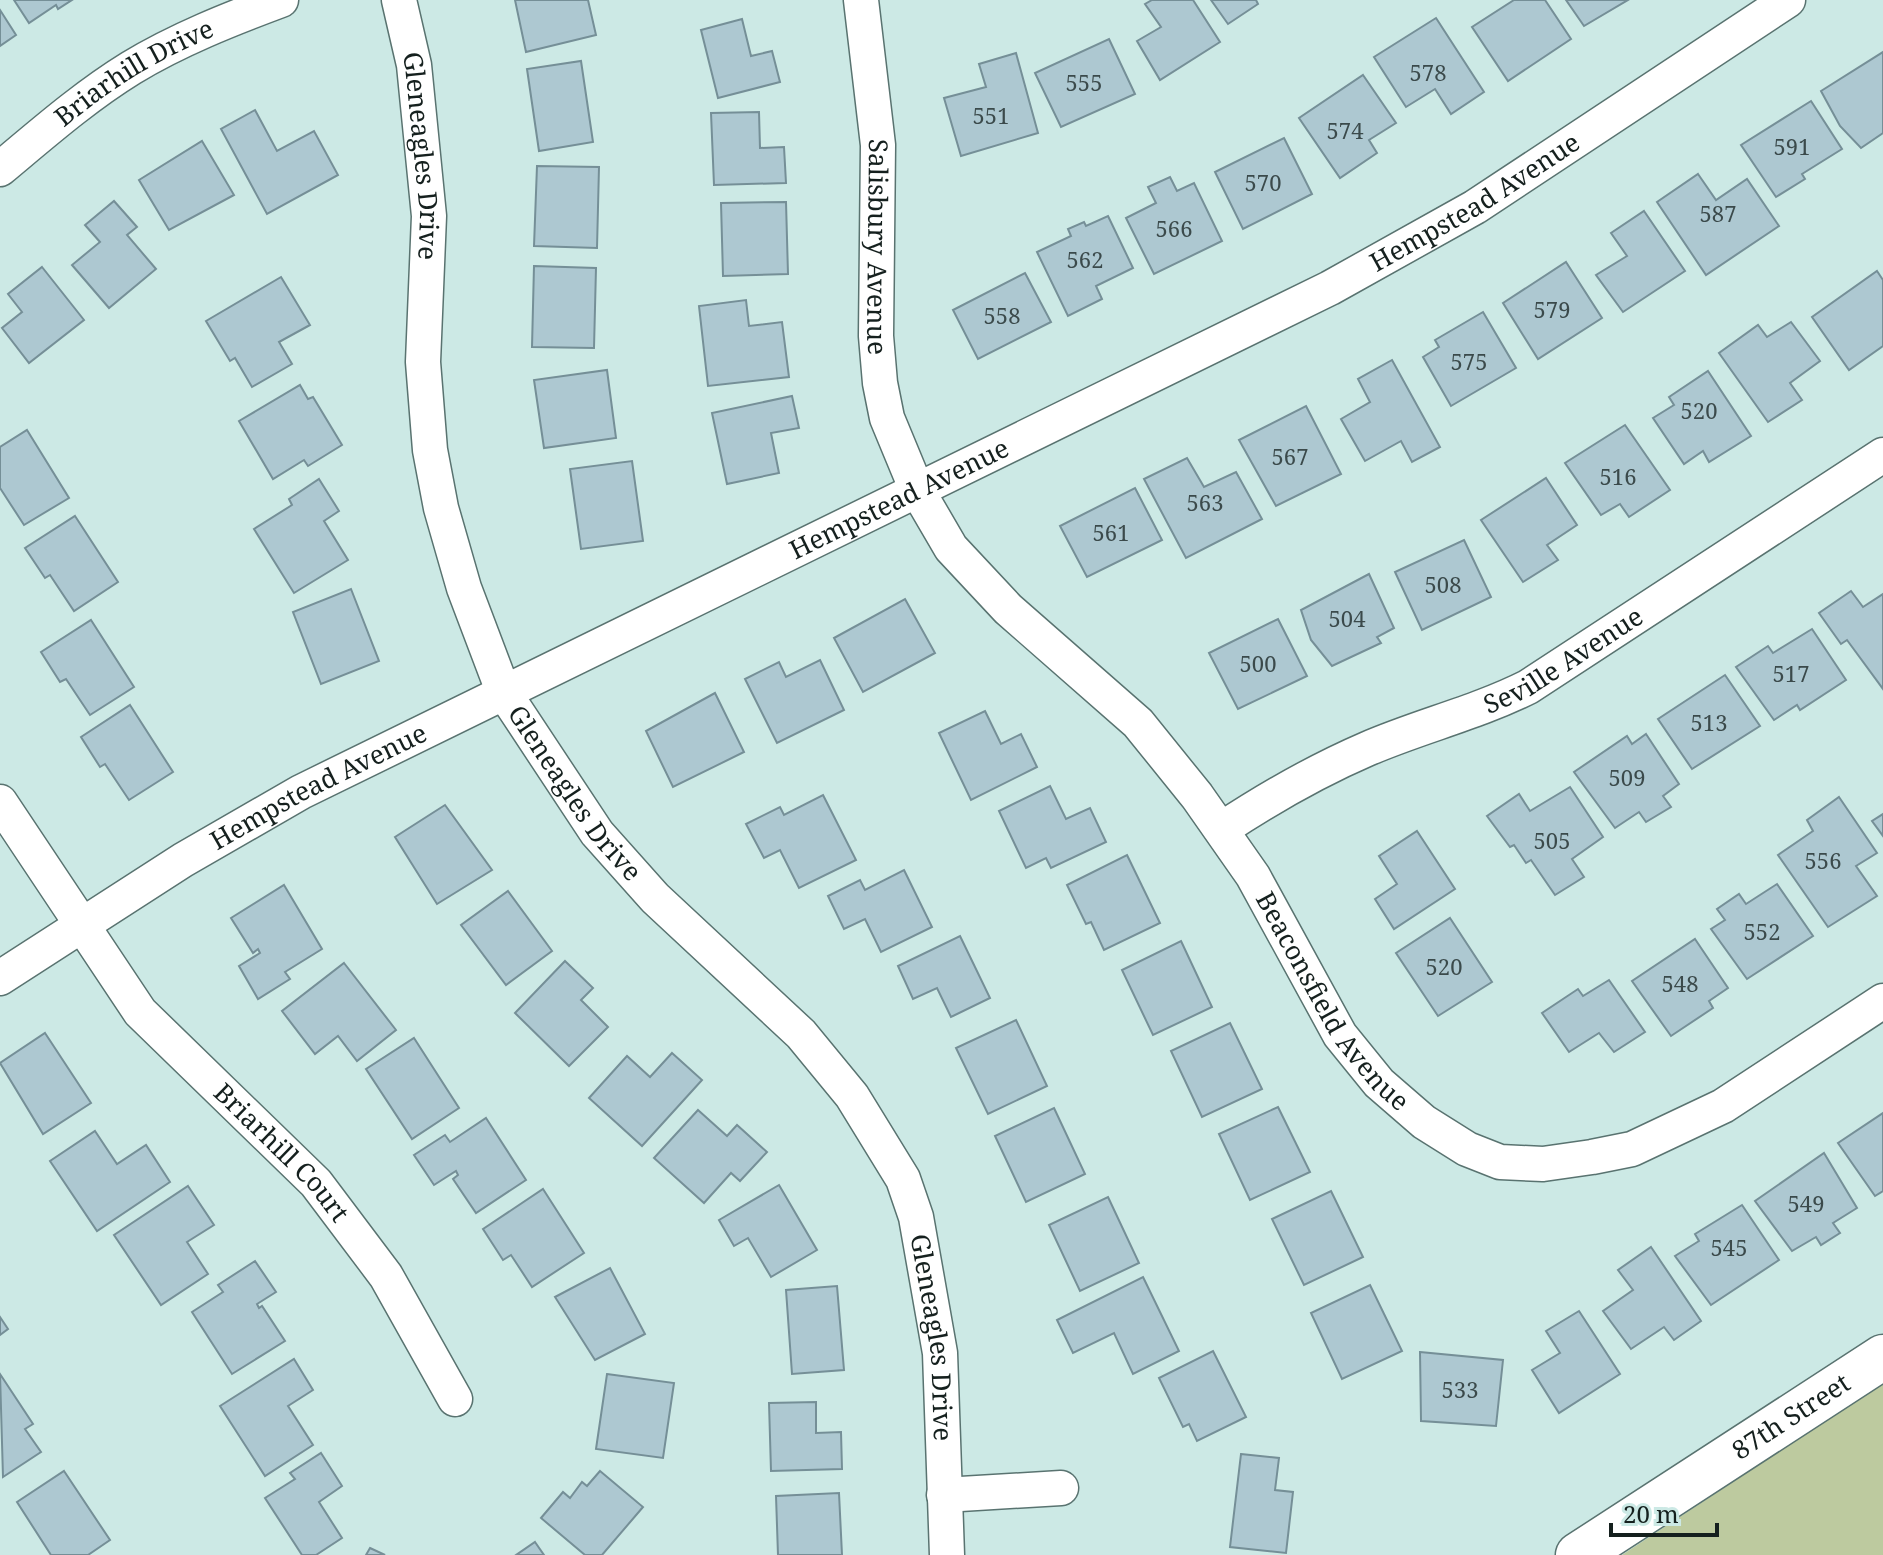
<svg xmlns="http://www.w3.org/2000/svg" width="1883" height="1555" font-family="'Noto Serif',serif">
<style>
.green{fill:#bdca9f}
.building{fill:#adc8d1;stroke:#758f97;stroke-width:2}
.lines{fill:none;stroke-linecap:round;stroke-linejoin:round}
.street-casing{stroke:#597370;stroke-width:37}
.secondary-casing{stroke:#597370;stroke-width:47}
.street{stroke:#fff;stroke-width:34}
.secondary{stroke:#fff;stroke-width:44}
.labels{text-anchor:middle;stroke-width:7;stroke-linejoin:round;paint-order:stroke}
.number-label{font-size:22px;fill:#3b4a4b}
.street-label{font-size:26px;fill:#15201e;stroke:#cce9e5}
</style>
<rect width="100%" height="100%" fill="#cce9e5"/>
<path class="green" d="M1883,1383v172h-261z"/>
<g class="building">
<path d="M14,0h58l-14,9 -2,-4 -27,18z"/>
<path d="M515,0h73l8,35 -70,17z"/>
<path d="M1152,0h41l27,42 -60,38 -23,-39 24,-14 -16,-23z"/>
<path d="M1211,0h45l2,4 -30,20z"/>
<path d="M1514,0h31l26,39 -63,42 -36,-54z"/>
<path d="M1566,0h62l-44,26z"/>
<path d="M0,10l16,25 -16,11z"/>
<path d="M1436,18l48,74 -33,22 -16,-25 -29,18 -32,-50z"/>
<path d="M742,19l9,37 21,-5 8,31 -62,16 -17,-68z"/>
<path d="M1109,39l26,55 -74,33 -26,-54z"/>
<path d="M1883,52v81l-22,15 -21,-22 -19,-35z"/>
<path d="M1016,53l22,80 -77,23 -17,-58 42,-11 -7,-23z"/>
<path d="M581,61l12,81 -54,9 -12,-82z"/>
<path d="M1363,75l33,48 -27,17 8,13 -37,25 -41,-60z"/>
<path d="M1811,101l31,48 -40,25 3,5 -29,18 -35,-52z"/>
<path d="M255,110l22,41 37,-20 24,44 -71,39 -46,-85z"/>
<path d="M759,112l1,36 24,-1 2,36 -72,2 -3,-72z"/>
<path d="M1284,138l28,56 -69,35 -28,-57z"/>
<path d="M202,141l32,54 -65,35 -30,-50z"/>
<path d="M537,166l62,1 -2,81 -63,-2z"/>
<path d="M1698,174l18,26 31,-21 32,47 -73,49 -49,-73z"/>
<path d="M1170,177l7,14 17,-8 28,58 -68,33 -28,-56 30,-15 -8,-16z"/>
<path d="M114,201l23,26 -10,8 29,34 -47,39 -37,-43 28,-23 -15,-17z"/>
<path d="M786,202l2,72 -65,2 -2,-73z"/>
<path d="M1644,211l41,60 -62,41 -27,-37 31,-19 -16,-23z"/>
<path d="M1108,216l25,52 -37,18 6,13 -34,17 -31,-64 34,-16 -3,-7 16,-7 2,4z"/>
<path d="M1566,262l36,56 -64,41 -35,-56z"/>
<path d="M534,266l62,2 -2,80 -62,-1z"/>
<path d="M42,267l42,53 -55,43 -27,-35 20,-16 -14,-18z"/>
<path d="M1877,271l6,9v66l-34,24 -37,-53z"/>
<path d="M1025,273l26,49 -73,37 -25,-49z"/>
<path d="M281,277l29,48 -31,17 13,22 -40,23 -17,-29 -5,3 -24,-40z"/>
<path d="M746,300l3,26 33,-4 7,55 -81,9 -9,-80z"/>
<path d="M1483,312l33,56 -65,38 -28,-49 16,-10 -4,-7z"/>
<path d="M1791,322l29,39 -30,22 12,17 -34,22 -49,-69 39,-28 9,12z"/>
<path d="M1392,360l48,87 -28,15 -11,-21 -36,20 -24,-42 29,-17 -12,-23z"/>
<path d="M607,370l9,68 -72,10 -10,-68z"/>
<path d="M1708,371l43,65 -42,26 -6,-11 -19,13 -31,-46 21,-13 -5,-8z"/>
<path d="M300,385l8,14 5,-2 29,48 -34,21 -4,-6 -31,19 -34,-58z"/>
<path d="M792,396l7,32 -28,5 8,40 -52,11 -15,-71z"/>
<path d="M1306,406l35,68 -65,32 -37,-66z"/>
<path d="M1625,425l45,65 -41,27 -9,-13 -19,11 -36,-52z"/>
<path d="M27,430l42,68 -45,27 -24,-37v-41z"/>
<path d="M1187,458l17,29 32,-15 26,47 -76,39 -42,-79z"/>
<path d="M632,461l11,80 -62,8 -11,-80z"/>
<path d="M1546,478l31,47 -30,20 11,15 -35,22 -42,-62z"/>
<path d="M319,479l20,32 -15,10 24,39 -54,33 -40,-64 38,-24 -3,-6z"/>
<path d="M1135,488l27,52 -75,37 -27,-51z"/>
<path d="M75,516l43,66 -44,29 -24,-36 -5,3 -20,-30z"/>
<path d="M1464,540l27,57 -69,33 -27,-58z"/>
<path d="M1369,574l25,54 -17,9 4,6 -49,23 -21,-26 -10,-30z"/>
<path d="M351,589l28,72 -58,23 -28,-72z"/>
<path d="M1851,591l12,16 20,-13v95l-36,-49 -6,4 -22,-31z"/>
<path d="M905,599l30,54 -72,39 -29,-54z"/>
<path d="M1278,619l29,57 -69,33 -29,-56z"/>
<path d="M91,620l43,67 -44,28 -24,-36 -6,3 -19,-30z"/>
<path d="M1812,629l34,51 -46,30 -3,-5 -23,15 -38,-53 32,-21 5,7z"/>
<path d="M820,660l24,50 -67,33 -32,-64 34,-17 7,15z"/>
<path d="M1725,675l35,51 -68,43 -34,-50z"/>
<path d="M715,693l29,59 -71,35 -27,-56z"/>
<path d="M130,705l43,67 -44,28 -24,-36 -5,3 -19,-30z"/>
<path d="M985,711l16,33 20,-10 16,33 -66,33 -32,-67z"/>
<path d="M1646,734l33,50 -16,12 8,11 -25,15 -7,-10 -24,16 -41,-56 53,-36 5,8z"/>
<path d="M1050,786l16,33 24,-11 16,34 -55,26 -5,-10 -20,10 -27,-57z"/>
<path d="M1570,787l33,50 -31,22 12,18 -29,18 -24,-35 -5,3 -12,-18 -4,2 -23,-31 32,-22 11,17z"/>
<path d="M823,795l33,65 -57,28 -19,-38 -16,8 -18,-34 34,-17 4,8z"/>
<path d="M1839,797l38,56 -21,13 21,30 -49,31 -50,-72 35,-24 -6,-11z"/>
<path d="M445,805l47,65 -55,34 -42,-67z"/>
<path d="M1883,814v22l-11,-15z"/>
<path d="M1417,831l38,58 -61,40 -19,-30 22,-15 -18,-28z"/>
<path d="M1127,855l33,68 -56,27 -13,-28 -5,2 -19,-39z"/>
<path d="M904,870l28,57 -51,25 -16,-33 -21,10 -16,-33 32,-16 5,10z"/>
<path d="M1777,884l36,52 -66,43 -36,-50 14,-9 -8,-11 22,-15 7,10z"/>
<path d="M284,885l38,64 -37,23 5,7 -32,20 -19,-33 21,-13 -2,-4 -5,4 -22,-35z"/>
<path d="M508,891l44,60 -46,34 -45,-60z"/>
<path d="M1450,918l42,64 -54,34 -42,-63z"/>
<path d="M960,936l30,62 -39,19 -14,-29 -24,11 -15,-33z"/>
<path d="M1695,939l33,49 -19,13 4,7 -42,28 -39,-55z"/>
<path d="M1181,941l31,66 -59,28 -31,-65z"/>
<path d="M565,961l28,27 -12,12 27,27 -39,39 -54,-53z"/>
<path d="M344,963l52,67 -39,31 -19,-25 -23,18 -33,-43z"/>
<path d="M1609,980l36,52 -31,20 -15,-19 -30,19 -27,-39 36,-24 5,7z"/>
<path d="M1016,1020l31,66 -59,28 -32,-66z"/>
<path d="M1230,1023l32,66 -60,28 -31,-66z"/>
<path d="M45,1033l46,70 -48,31 -43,-71z"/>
<path d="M414,1038l45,70 -47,31 -46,-70z"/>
<path d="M672,1053l30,27 -60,66 -53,-48 38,-42 23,21z"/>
<path d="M1278,1107l32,65 -60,28 -31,-66z"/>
<path d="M1054,1108l31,66 -59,28 -31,-66z"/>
<path d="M698,1110l29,26 10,-11 30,27 -27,29 -9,-8 -27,30 -50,-45z"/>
<path d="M1883,1113v78l-8,5 -37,-53z"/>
<path d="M486,1118l40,62 -50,33 -23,-34 5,-4 -2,-4 -22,14 -20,-30 31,-20 5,7z"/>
<path d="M95,1131l22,33 29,-19 24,37 -73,49 -47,-70z"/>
<path d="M1824,1153l33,55 -24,15 7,10 -19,12 -5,-8 -24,14 -37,-50z"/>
<path d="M779,1185l38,65 -46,27 -23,-39 -14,8 -15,-26z"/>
<path d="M188,1186l26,39 -27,17 21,32 -47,31 -47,-70z"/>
<path d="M543,1189l41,64 -52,34 -21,-32 -8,5 -20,-31z"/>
<path d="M1331,1191l32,66 -59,28 -32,-66z"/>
<path d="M1108,1197l31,66 -59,28 -31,-66z"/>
<path d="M1742,1205l37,55 -68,45 -36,-49 24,-15 -4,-7z"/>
<path d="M1651,1247l50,74 -27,19 -10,-13 -33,22 -28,-38 30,-21 -15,-20z"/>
<path d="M255,1261l21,31 -19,12 2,4 3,-2 23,35 -53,33 -40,-62 31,-20 -5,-7z"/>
<path d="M610,1268l35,66 -50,26 -40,-63z"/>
<path d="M1143,1277l36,74 -46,23 -19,-41 -41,20 -16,-33z"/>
<path d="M1370,1285l32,66 -60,28 -31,-66z"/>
<path d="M837,1286l7,84 -52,4 -6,-84z"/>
<path d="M1579,1311l41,63 -61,39 -27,-43 28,-17 -14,-22z"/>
<path d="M0,1317l8,12 -8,6z"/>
<path d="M1213,1351l33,66 -49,24 -8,-17 -6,3 -24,-49z"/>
<path d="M1420,1352l83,8 -7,66 -75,-5z"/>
<path d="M294,1359l19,31 -25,16 25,39 -48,31 -45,-70z"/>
<path d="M0,1374l33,50 -8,5 16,23 -38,25z"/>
<path d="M607,1374l67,9 -11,75 -67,-9z"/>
<path d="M816,1402v31l25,-1 1,37 -71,2 -2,-68z"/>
<path d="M321,1453l21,33 -23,16 23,36 -26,17h-14l-37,-57 30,-19 -5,-6z"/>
<path d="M1241,1454l38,4 -4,32 18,2 -7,61 -56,-6z"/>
<path d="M64,1471l46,69 -22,15h-37l-34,-53z"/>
<path d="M600,1471l43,36 -41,48h-17l-44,-37 22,-26 7,6 12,-16 5,4z"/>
<path d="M839,1493l3,62h-64l-2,-59z"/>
<path d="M535,1542l9,13h-28z"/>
<path d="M370,1548l15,7h-19z"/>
</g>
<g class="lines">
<defs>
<g id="street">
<path id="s1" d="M399,0l15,65 15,151 -6,146 7,88 11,58 23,80 39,103 94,142 58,65 146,136 51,62 51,83 13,38 24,136 7,202"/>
<path id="s2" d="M861,0l17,145 -2,191 4,47 7,35 29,70 35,60 57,61 130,114 59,73 56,80 87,159 39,48 45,39 43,27 33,13 43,2 49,-7 40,-8 91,-43 160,-105"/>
<path id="s3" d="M0,169c42,-35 84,-72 131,-101 46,-28 99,-49 150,-68"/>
<path id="s4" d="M0,802l140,210 176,171 70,93 69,123"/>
<path id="s5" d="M1222,829c47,-31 94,-58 145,-80 53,-23 109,-36 161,-62l355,-232"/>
<path id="s6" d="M0,978l183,-118 118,-68 1029,-504 145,-81 313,-207"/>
<path d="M944,1495l117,-7"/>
</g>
<g id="secondary">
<path id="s7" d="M1578,1555l305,-198"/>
</g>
</defs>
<use href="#street" class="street-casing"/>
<use href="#secondary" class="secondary-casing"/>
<use href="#street" class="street"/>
<use href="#secondary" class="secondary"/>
</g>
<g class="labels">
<g class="number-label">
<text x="1428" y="81">578</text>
<text x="1084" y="91">555</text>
<text x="991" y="124">551</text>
<text x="1345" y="139">574</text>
<text x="1792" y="155">591</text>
<text x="1263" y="191">570</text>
<text x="1718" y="222">587</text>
<text x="1174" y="237">566</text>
<text x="1085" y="268">562</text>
<text x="1552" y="318">579</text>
<text x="1002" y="324">558</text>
<text x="1469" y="370">575</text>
<text x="1699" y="419">520</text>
<text x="1290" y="465">567</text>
<text x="1618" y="485">516</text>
<text x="1205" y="511">563</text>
<text x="1111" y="541">561</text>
<text x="1443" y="593">508</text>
<text x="1347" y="627">504</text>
<text x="1258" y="672">500</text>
<text x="1791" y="682">517</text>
<text x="1709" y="731">513</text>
<text x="1627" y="786">509</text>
<text x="1552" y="849">505</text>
<text x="1823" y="869">556</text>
<text x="1762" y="940">552</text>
<text x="1444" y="975">520</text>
<text x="1680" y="992">548</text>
<text x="1806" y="1212">549</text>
<text x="1729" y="1256">545</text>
<text x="1460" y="1398">533</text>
</g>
<g class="street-label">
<text dy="9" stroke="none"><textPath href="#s3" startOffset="166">Briarhill Drive</textPath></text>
<text dy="9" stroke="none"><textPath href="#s1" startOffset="158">Gleneagles Drive</textPath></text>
<text dy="9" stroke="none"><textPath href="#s6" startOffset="1668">Hempstead Avenue</textPath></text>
<text dy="9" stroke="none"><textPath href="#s2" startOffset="248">Salisbury Avenue</textPath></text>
<text dy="9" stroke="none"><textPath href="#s6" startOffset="1020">Hempstead Avenue</textPath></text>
<text dy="9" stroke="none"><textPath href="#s5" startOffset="382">Seville Avenue</textPath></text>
<text dy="9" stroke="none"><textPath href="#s6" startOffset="372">Hempstead Avenue</textPath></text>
<text dy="9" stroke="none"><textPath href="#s1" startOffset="830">Gleneagles Drive</textPath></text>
<text dy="9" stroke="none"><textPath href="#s2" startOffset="1162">Beaconsfield Avenue</textPath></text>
<text dy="9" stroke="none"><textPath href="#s4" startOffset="452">Briarhill Court</textPath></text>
<text dy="9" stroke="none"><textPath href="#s1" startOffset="1502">Gleneagles Drive</textPath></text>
<text dy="9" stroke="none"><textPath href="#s7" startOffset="254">87th Street</textPath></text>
</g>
</g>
<path d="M1611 1523v12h106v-12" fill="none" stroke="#15201e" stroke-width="4"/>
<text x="1623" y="1523" font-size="24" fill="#15201e" stroke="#cce9e5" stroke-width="6" paint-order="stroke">20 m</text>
</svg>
